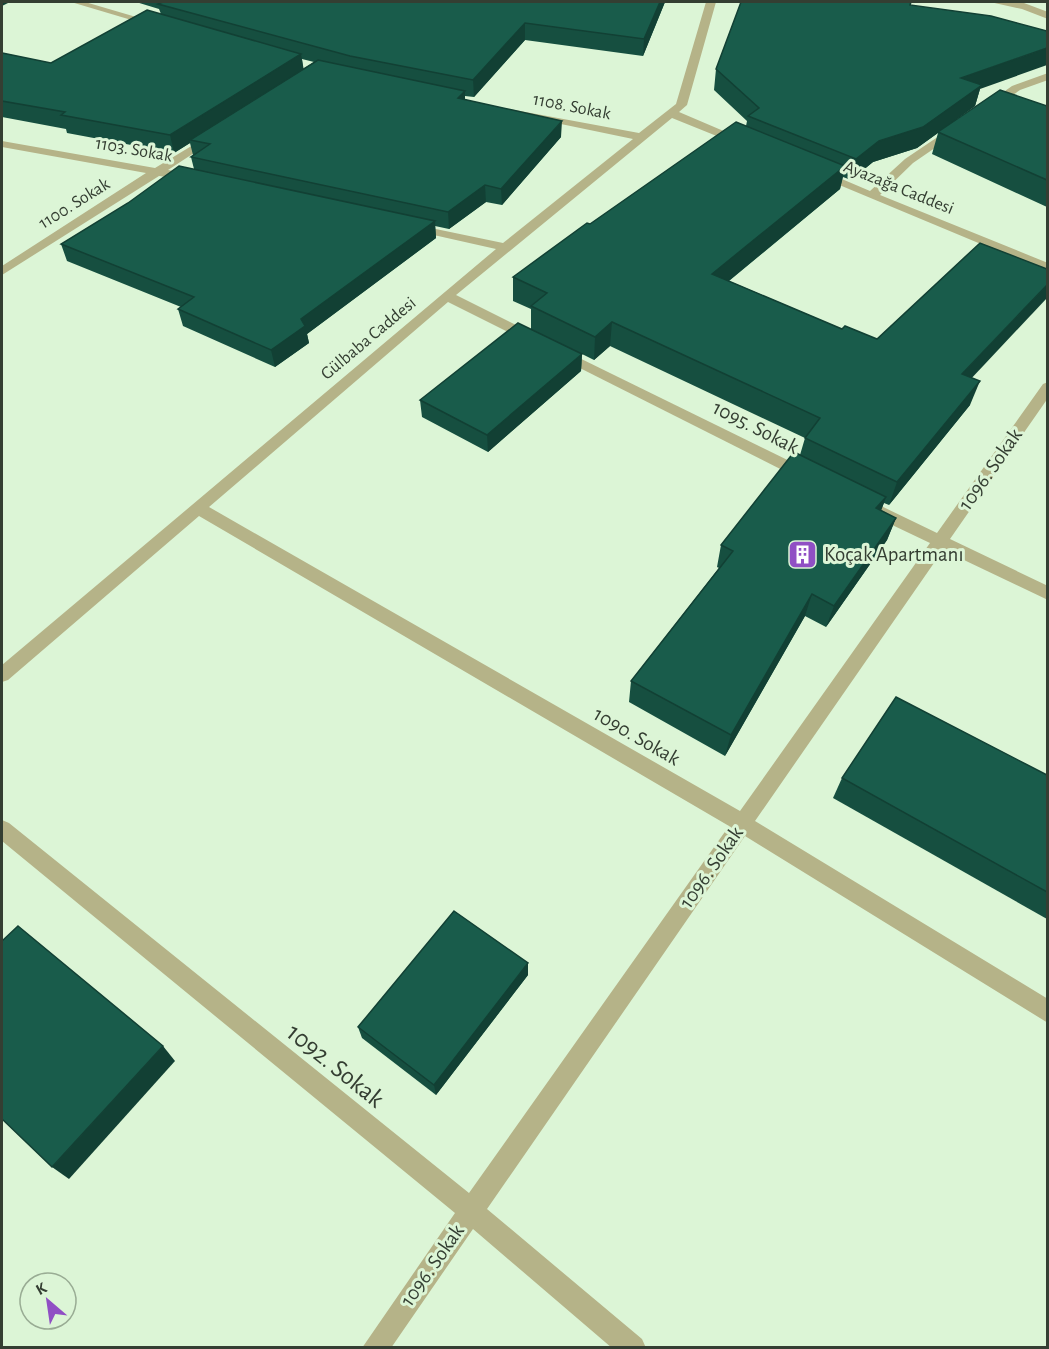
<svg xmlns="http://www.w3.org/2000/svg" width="1049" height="1349" font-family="'Alegreya Sans',sans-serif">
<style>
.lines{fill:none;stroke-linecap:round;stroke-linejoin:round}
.minor{fill:#b5b388;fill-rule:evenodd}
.wall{fill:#164f40;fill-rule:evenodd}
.shaded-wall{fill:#124034}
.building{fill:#195c4b;stroke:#124034;stroke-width:1.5}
.labels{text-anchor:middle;stroke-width:6;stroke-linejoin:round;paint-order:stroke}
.far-street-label{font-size:18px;fill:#343e32;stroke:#dcf5d6}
.street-label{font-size:21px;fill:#343e32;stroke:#dcf5d6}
.poi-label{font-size:21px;fill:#343e32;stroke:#dcf5d6;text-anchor:start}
.near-street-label{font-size:26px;fill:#343e32;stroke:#dcf5d6}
</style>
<rect width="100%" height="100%" fill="#dcf5d6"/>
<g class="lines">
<g class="minor">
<path d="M71,2h14l75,22 -5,3z"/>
<path d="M706,2h10l-29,103 -8,7 68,29v4h-8l-67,-27 -216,177 80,40v6h-10l-78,-39 -239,205 531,304 190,-268 -63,-30 -2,-4 2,-4h12l58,28 106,-149 5,-2v16l-98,141 98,47v14l-105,-50 -188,271 293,178v24l-303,-187 -258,373 155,130 4,9h-34l-139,-119 -82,119h-29l93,-135 -453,-372v-21l7,3 460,370 260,-367 -530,-310 -191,164 -6,2v-17l494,-416 -89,-20v-6l96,20 130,-104 -125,-26 -6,-3 2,-2 135,25 37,-29z"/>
<path d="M990,2l34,1 24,9v7l-26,-10z"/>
<path d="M1048,73v7l-28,10 -26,18 -10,-2 28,-20z"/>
<path d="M951,128l10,2 -48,33 -33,32 168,68v9l-235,-98 10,-3 47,20 35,-32z"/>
<path d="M213,133l6,3 -2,2 -49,32 27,5v6l-36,-5 -157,99v-9l144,-93 -144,-26v-6l153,27z"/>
<path d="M561,349l249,122 3,4 -8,5 -5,-1 -244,-123v-6z"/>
</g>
</g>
<g class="wall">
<path d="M136,2h529l-22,54 -118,-16 -51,57 -9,-1v3l96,38 -59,68 -16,-3 -37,27 -14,-3 1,12 -129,96 2,9 -34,24 -92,-41 -5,-17 3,-2 -114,-46 -6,-17 133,-75 -3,-12 2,-2 -3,-12 -16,10 -107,-20 -1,-4 -64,-12v-64l49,10 110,-49 -2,-5zM302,59l12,3 -11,7z"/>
<path d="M910,5l70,84 -5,17 -20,14 92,-14v101l-115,-53 6,-21 -21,15 -44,14 -22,18 -8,-3 -3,12 -111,92 113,48 129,49 -1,27 -81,100 -5,-2 -3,7 15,8 -9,22 -61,87 -21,-11 -80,140 -96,-54 2,-21 88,-113 -2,-1 4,-22 79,-90 5,-17 -195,-92 -16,14 -12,-6 -1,17 -93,81 -66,-35 -2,-17 111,-71v-20l-18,-8v-24l77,-53 156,-98 1,-5 -33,-31 2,-21z"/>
<path d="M1047,775v144l-214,-121 9,-20z"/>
<path d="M528,975l-92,120 -74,-57 -4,-11z"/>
</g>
<g class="shaded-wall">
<path d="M2,2h8l-8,4z"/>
<path d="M660,2h5l-22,54 1,-17z"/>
<path d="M525,23v17l-51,57 -1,-17z"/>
<path d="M1047,48v17l-67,24 -5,17 -58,42 -44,14 -22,18 5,-21 105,-81z"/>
<path d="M301,54l3,17 -114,69v3l-16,10 -4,-18z"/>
<path d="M465,91v16l-7,-9z"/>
<path d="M562,121l-1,16 -59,68 -1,-16z"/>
<path d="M845,166l-5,23 -131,108 3,-23z"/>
<path d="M485,185l1,17 -37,27 -1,-17z"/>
<path d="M435,221l1,17 -129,96 2,9 -34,24 -4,-17 30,-31z"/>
<path d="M1047,285v13l-94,100 9,-24z"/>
<path d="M612,322l-2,24 -16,14 1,-23z"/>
<path d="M582,354l-1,17 -93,81 -1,-17z"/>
<path d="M980,381l-10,24 -81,100 8,-23z"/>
<path d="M886,497l-8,22 -2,-11z"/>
<path d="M896,518l-9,22 -61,87 8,-21z"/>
<path d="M812,594l-7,22 -80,140 6,-21z"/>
<path d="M528,963v12l-92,120 -2,-10z"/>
<path d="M163,1046l12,15 -106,118 -17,-12z"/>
</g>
<g class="building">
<path d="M163,2h497l-16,37 -119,-16 -52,57 -123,-24 -192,-52z"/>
<path d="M741,2h170l-1,3 81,11 56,15v17l-86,30 21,7 -59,42 -44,14 -23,18 -108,-43 11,-8 -43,-39z"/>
<path d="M147,10l154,44 -131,81 -109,-20 4,-3 -63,-11v-48l49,10z"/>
<path d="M318,60l147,31 -7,7 104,23 -61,68 -16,-4 -37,27 -257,-55 19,-13 -20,-4z"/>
<path d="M1000,90l47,16v74l-109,-48z"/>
<path d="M736,122l109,44 -133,108 130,55 3,-3 32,13 103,-96 67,26v16l-85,89 18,7 -83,101 -92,-44 15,-20 -208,-96 -17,15 -64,-31 16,-13 -34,-16 74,-54 3,1z"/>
<path d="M179,166l256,55 -134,98 4,7 -34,24 -93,-41 16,-12 -133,-53 67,-41z"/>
<path d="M518,323l64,31 -95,81 -67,-35z"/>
<path d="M794,452l92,45 -10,11 20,10 -62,88 -22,-12 -81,141 -100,-54 102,-130 -12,-6z"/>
<path d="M896,697l151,78v117l-205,-114z"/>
<path d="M454,911l74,52 -94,122 -76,-58z"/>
<path d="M18,926l145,120 -111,121 -50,-48v-178z"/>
</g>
<defs>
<symbol id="building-square" viewBox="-11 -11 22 22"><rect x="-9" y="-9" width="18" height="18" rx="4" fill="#904fc4" stroke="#dcf5d6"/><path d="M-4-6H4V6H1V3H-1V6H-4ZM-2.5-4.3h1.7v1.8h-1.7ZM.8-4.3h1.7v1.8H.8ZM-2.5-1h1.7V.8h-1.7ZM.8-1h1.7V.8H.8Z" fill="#fff"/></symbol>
</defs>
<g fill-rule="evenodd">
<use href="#building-square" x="786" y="538" width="33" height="33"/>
</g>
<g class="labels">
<g class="far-street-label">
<text transform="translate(572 106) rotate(11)" y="6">1108. Sokak</text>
<text transform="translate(134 149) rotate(10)" y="6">1103. Sokak</text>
<text transform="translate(899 187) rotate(22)" y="6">Ayazağa Caddesi</text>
<text transform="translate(74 203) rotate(-32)" y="6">1100. Sokak</text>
<text transform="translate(368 338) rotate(-40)" y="6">Gülbaba Caddesi</text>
</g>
<g class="street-label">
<text transform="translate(756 427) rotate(27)" y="7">1095. Sokak</text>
<text transform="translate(990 469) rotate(-55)" y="7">1096. Sokak</text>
<text transform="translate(637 736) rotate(30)" y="7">1090. Sokak</text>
<text transform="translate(711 867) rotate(-55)" y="7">1096. Sokak</text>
<text transform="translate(432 1265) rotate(-55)" y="7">1096. Sokak</text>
</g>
<g class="poi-label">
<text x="824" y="561">Koçak Apartmanı</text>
</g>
<g class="near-street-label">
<text transform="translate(336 1065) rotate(39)" y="9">1092. Sokak</text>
</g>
</g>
<rect width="1049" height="1349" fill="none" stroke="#343e32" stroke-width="6"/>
<g transform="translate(48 1301) rotate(331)"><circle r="28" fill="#dcf5d6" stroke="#99ac94" stroke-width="1.5"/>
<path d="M0-4.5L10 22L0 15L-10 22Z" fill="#904fc4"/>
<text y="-9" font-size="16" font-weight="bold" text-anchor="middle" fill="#343e32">K</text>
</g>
</svg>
